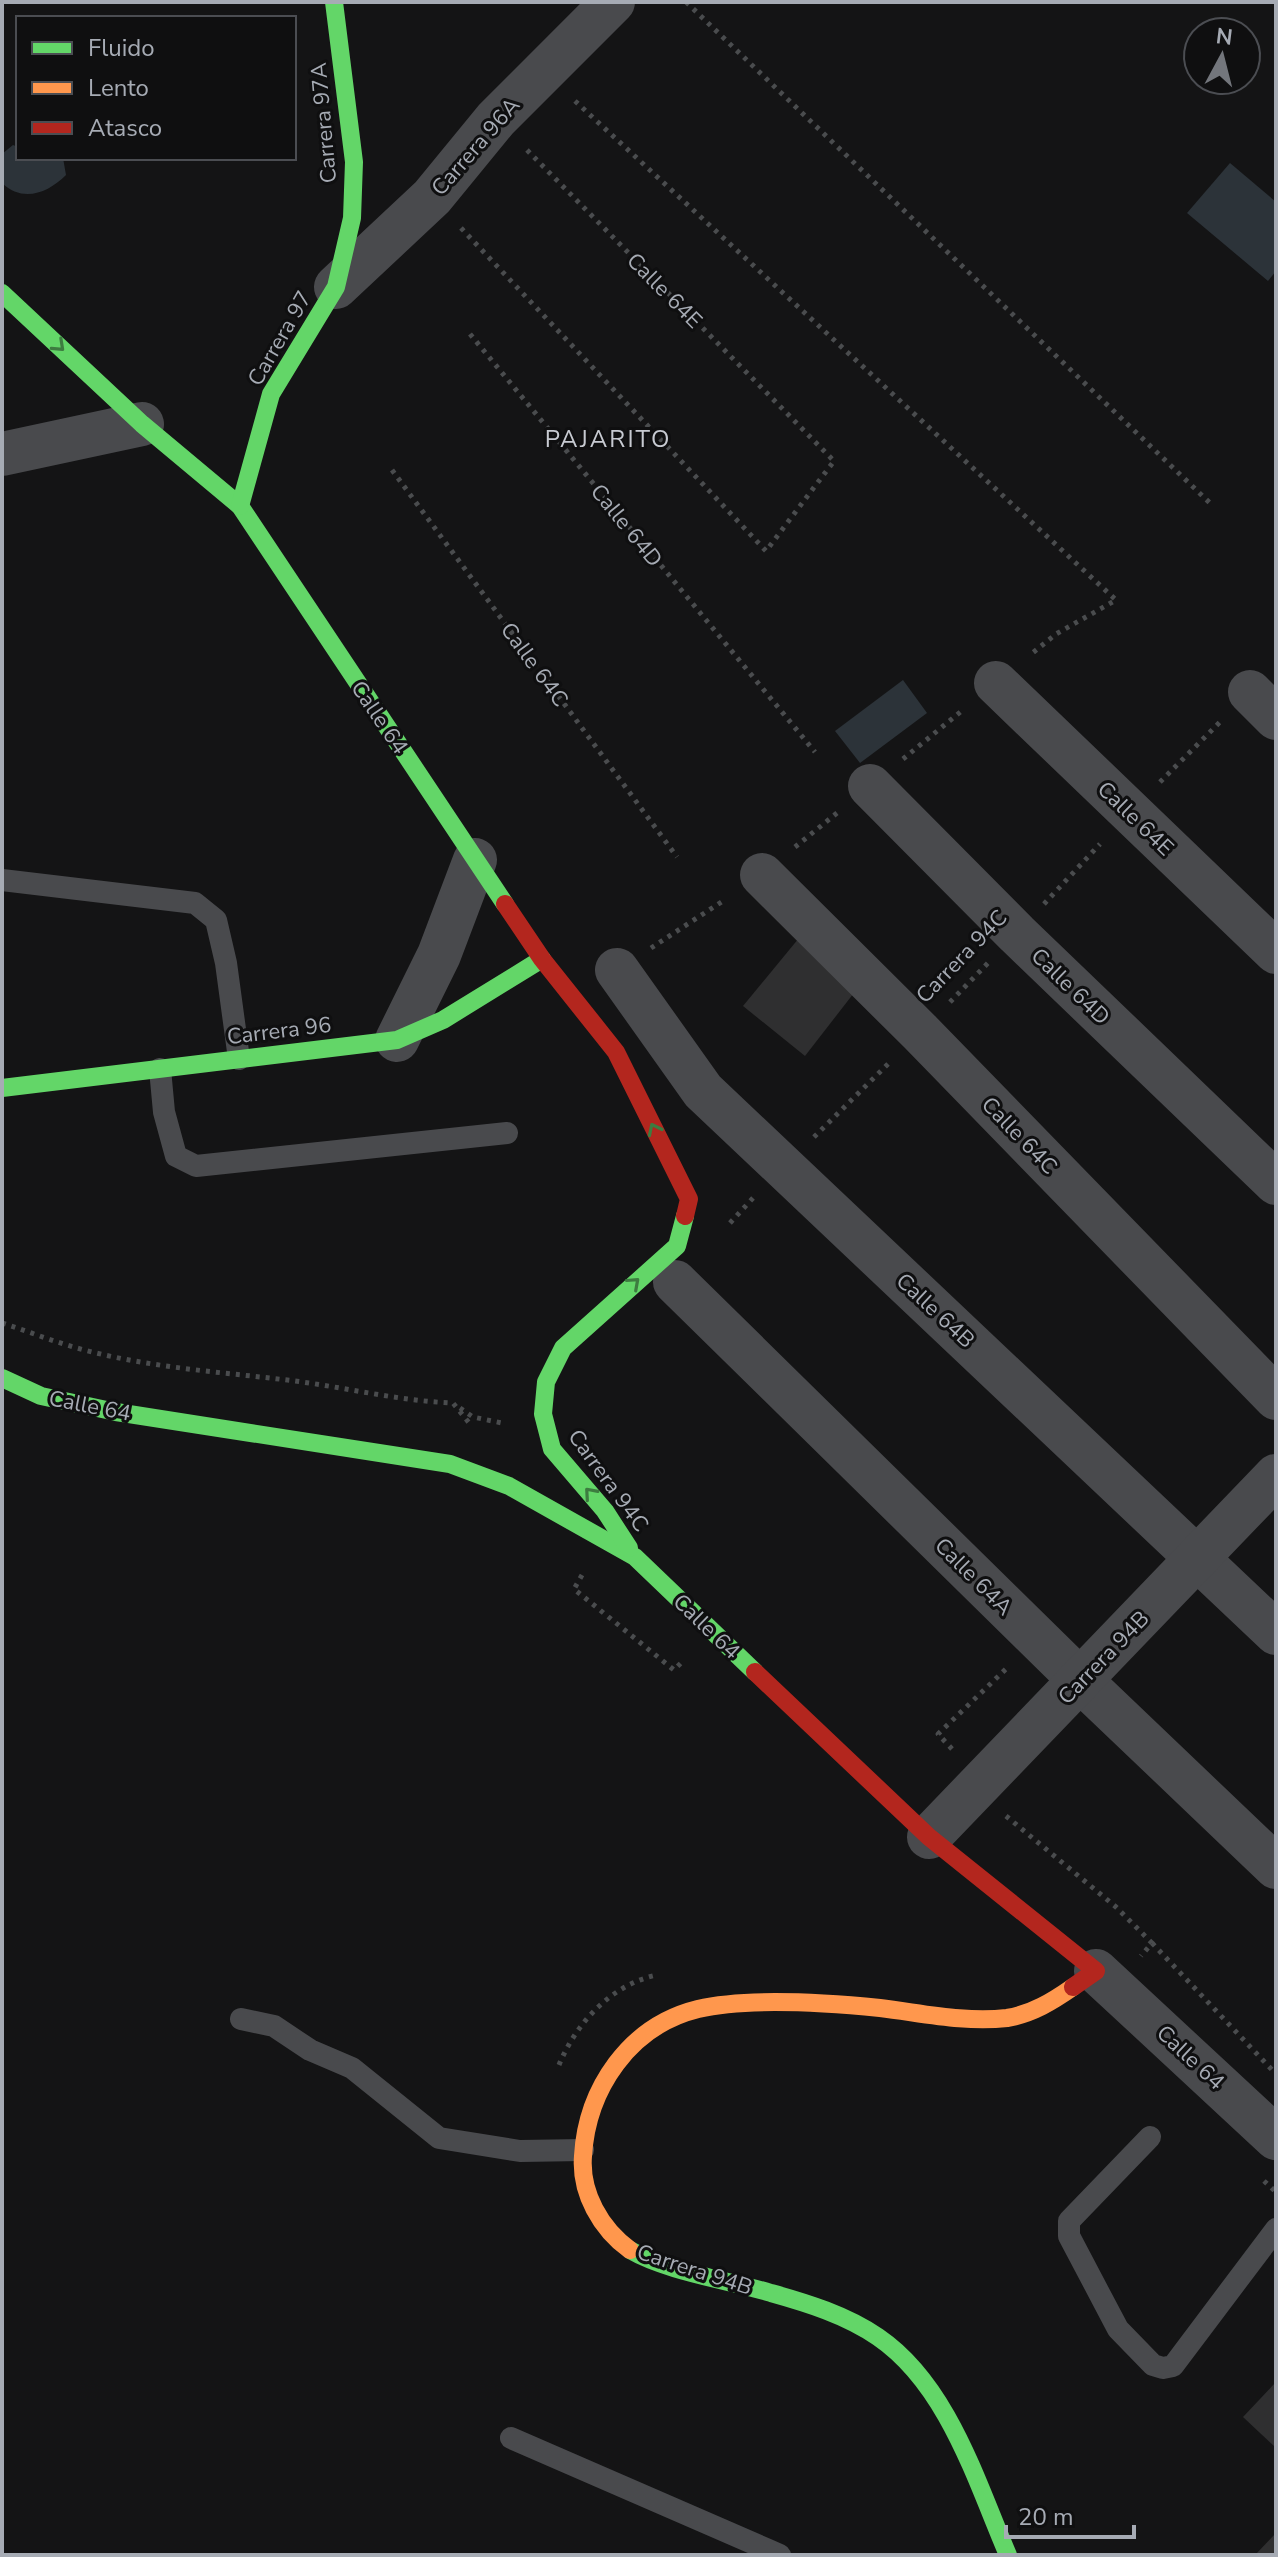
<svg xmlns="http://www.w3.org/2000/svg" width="1278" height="2557" font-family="'Nunito Sans',sans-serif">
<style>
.water{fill:#2c3339}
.building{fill:#2f2f30}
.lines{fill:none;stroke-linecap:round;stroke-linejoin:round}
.path{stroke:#4a4c4e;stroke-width:5;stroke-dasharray:4 6;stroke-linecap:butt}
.lane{stroke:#494a4d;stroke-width:22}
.street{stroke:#494a4d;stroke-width:44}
.fast{stroke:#63d668;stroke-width:18}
.slow{stroke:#ff974d;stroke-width:18}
.jam{stroke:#b3261e;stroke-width:18}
.oneway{stroke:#3d7c40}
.labels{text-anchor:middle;stroke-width:6;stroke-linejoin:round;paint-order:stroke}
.street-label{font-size:22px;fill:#a6abb4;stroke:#0f0f10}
.neighbourhood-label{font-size:24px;letter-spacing:2px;fill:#c7cad1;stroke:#0f0f10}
</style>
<rect width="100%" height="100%" fill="#141415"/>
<g class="water">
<path d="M13,145l5,2v11h45l3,17c-18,18 -43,28 -64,8v-29z"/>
<path d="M1230,163l46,39v69l-8,10 -81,-68z"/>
<path d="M903,680l24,33 -67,50 -25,-32z"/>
</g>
<g class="building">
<path d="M799,938l58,51 -52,67 -62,-50z"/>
<path d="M1276,2382v66l-33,-31z"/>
<path d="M1276,2533v22h-21z"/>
</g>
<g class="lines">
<g class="path">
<path d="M686,2l526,503"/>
<path d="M575,101l541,499 -60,34 -26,21"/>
<path d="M461,228l305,323 68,-90 -309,-313"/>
<path d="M470,334l345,418"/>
<path d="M392,470l285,387"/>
<path d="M903,759l61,-50"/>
<path d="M1160,782l61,-61"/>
<path d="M795,847l42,-34"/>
<path d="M1044,904l56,-60"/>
<path d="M651,948l75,-49"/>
<path d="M950,1002l38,-39"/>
<path d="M814,1137l75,-74"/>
<path d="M730,1223l23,-25"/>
<path d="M2,1323c25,8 50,18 75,25 71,20 146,24 218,33 53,7 105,20 158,22l17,21"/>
<path d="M460,1408l13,9 29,6"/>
<path d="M582,1575l-8,14 100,81 9,-9"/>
<path d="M952,1749l-14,-15 70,-67"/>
<path d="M1006,1816l110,91 36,36 -11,13"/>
<path d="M1152,1943l123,130"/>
<path d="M559,2065c17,-42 53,-81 98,-90"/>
<path d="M1264,2181l12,11"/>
</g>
<g class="lane">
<path d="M2,880l193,23 21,17 10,43 13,96"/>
<path d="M160,1069l4,43 12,44 20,10 311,-33"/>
<path d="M241,2019l33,7 36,24 42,18 87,70 81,13 63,-1"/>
<path d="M1150,2137l-81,84v15l49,93 35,36 10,3 10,-2 103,-137"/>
<path d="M511,2438l269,117"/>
</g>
<g class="street">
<path d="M336,287l96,-90 64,-78 117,-117"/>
<path d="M2,454l140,-30"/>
<path d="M996,683l280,269"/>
<path d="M1250,692l26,26"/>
<path d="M870,786l147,148 259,249"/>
<path d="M762,875l158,157 356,366"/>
<path d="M617,970l86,121 573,542"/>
<path d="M397,1040l42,-85 36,-95"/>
<path d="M675,1282l405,398 196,187"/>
<path d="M929,1837l347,-361"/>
<path d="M1096,1971l180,167"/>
</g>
<g class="fast">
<path d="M2,293l140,131 98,82 265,398"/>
<path d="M240,506l31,-112 65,-107 16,-69 2,-56 -20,-160"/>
<path d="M2,1088l395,-48 46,-20 99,-61"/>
<path d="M2,1378l39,18 75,16 334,52 59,22 126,71 120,115"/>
<path d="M629,1548l-24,-37 -53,-62 -9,-35 3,-32 17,-34 114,-102 8,-30"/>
<path d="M630,2250c38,22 98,30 141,43 36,10 75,22 107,44 70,48 98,144 130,218"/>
</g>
<path class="slow" d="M630,2250c-29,-21 -50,-57 -47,-94 4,-67 46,-130 115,-147 50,-12 131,-6 182,-1 42,5 85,15 127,10 25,-4 46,-17 66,-31"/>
<g class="jam">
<path d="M505,904l37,55 74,93 73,147 -4,17"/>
<path d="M755,1672l174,165 167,134 -23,16"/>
</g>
</g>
<defs><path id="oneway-chevron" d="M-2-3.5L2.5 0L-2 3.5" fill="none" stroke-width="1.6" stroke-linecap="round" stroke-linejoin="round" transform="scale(2)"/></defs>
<g class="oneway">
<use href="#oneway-chevron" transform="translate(59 346) rotate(43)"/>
<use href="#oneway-chevron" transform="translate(654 1129) rotate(-116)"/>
<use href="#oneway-chevron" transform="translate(634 1283) rotate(-42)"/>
<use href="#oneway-chevron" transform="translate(590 1493) rotate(-131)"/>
</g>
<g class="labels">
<g class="street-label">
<text transform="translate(323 123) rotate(-95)" y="8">Carrera 97A</text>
<text transform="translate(475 146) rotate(-49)" y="8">Carrera 96A</text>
<text transform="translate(665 290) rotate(45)" y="8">Calle 64E</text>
<text transform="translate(279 338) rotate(-60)" y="8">Carrera 97</text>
<text transform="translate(627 525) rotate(51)" y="8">Calle 64D</text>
<text transform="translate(535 664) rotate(54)" y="8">Calle 64C</text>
<text transform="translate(380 717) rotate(56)" y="8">Calle 64</text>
<text transform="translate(1136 818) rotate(44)" y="8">Calle 64E</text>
<text transform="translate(961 956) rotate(-46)" y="8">Carrera 94C</text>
<text transform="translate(1071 986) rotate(44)" y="8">Calle 64D</text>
<text transform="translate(279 1030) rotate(-7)" y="8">Carrera 96</text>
<text transform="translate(1020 1135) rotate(46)" y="8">Calle 64C</text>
<text transform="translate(936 1310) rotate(43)" y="8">Calle 64B</text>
<text transform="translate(90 1405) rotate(11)" y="8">Calle 64</text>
<text transform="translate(609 1480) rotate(54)" y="8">Carrera 94C</text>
<text transform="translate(974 1576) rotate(45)" y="8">Calle 64A</text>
<text transform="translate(707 1626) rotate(44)" y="8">Calle 64</text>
<text transform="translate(1103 1657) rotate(-46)" y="8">Carrera 94B</text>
<text transform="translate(1191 2057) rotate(43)" y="8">Calle 64</text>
<text transform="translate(695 2269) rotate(18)" y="8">Carrera 94B</text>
</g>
<g class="neighbourhood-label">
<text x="608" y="447">PAJARITO</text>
</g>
</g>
<rect width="1278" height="2557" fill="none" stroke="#a6abb4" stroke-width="8"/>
<rect x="16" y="16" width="280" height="144" fill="#0f0f10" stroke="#4b4d52" stroke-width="2"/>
<rect x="32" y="42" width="40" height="12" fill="#63d668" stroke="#4b4d52" stroke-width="2"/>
<text x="88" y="56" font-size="24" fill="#a6abb4">Fluido</text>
<rect x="32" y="82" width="40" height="12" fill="#ff974d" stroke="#4b4d52" stroke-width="2"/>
<text x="88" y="96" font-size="24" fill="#a6abb4">Lento</text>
<rect x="32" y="122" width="40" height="12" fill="#b3261e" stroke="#4b4d52" stroke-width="2"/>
<text x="88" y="136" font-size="24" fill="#a6abb4">Atasco</text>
<g transform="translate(1222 56) rotate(7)"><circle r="38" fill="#0f0f10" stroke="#4b4d52" stroke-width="2"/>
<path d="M0-6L14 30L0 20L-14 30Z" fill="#73767c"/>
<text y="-12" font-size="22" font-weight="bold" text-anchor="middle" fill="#a6abb4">N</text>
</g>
<path d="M1006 2525v12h128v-12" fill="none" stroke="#a6abb4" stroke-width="4"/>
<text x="1018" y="2525" font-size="24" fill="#a6abb4" stroke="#0f0f10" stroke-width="6" paint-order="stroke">20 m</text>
</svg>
